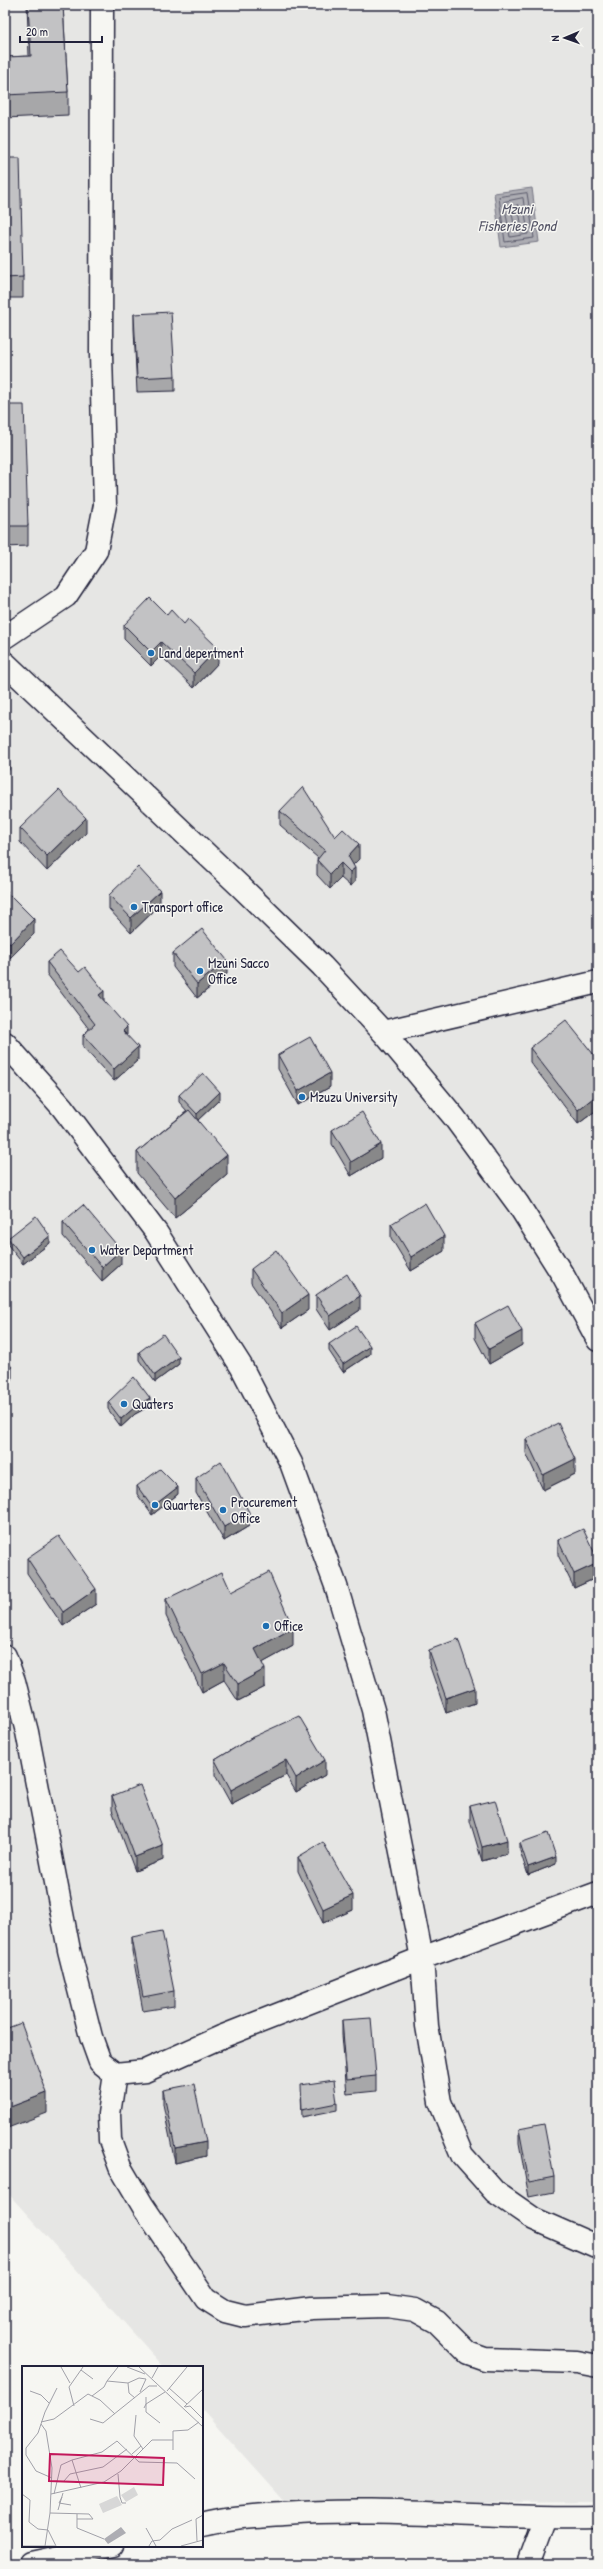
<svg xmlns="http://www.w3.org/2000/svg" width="603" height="2569" font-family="'Patrick Hand',sans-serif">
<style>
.built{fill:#e6e6e4}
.water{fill:#adadb3;stroke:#757583}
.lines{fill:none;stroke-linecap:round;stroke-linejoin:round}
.shore{stroke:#5a5a6b;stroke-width:1}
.minor-casing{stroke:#22223b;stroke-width:25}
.minor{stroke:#f6f6f2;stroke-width:22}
.wall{fill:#a7a7a9;stroke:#22223b}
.shaded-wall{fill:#888889;stroke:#22223b}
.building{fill:#c2c2c4;stroke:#22223b}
.poi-dot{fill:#1f6fb2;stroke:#f6f6f2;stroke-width:1.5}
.labels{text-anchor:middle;stroke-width:3;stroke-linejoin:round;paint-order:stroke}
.poi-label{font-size:14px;fill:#22223b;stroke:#f6f6f2;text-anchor:start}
.water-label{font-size:15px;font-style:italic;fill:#535365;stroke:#f6f6f2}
.inset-road{fill:none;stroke:#a1a1a9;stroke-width:1}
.view{fill:#c2185b;fill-opacity:0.15;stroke:#c2185b;stroke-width:2}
.inset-edge{fill:none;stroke:#22223b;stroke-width:2}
</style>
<rect width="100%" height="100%" fill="#f6f6f2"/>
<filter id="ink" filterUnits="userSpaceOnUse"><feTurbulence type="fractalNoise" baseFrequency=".025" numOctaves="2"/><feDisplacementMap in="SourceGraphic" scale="8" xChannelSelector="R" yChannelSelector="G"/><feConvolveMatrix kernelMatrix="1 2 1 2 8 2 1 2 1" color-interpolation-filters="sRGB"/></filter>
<g filter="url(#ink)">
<path class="built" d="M5,5h593v2496l-311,3 -85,-95v-42h-38l-159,-177z"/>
<path class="water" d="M532,188l7,54 -38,5 -7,-54z"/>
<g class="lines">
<g class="shore">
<path d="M527,193l7,45 -29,4 -6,-45z"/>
<path d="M523,198l5,36 -18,3 -6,-35z"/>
<path d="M518,205l4,23 -7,2 -4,-22z"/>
</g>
<defs>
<g id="minor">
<path d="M5,637l61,-41 30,-45 9,-46 -4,-151 1,-349"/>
<path d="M5,663l236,224 81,79 61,66 71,85 64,87 46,73 34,63"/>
<path d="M383,1032l215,-50"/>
<path d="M5,1043l57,64 94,125 85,134 50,97 45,123 37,124 49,248 5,68 13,76 22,53 33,37 39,27 64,28"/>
<path d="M5,1656l9,25 13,51 42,218 22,87 9,25 15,12 30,-3 76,-34 201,-79 176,-65"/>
<path d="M115,2074l-6,40 1,26 10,27 23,39 63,93 19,12 20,5 66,-8 76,-2 28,4 22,12 31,31 17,6 92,3 21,4"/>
<path d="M202,2524c27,-7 54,-8 81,-10 105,-8 210,6 315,3"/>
<path d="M31,2564l82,-18"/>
<path d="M528,2564l17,-46"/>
</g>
</defs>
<use href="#minor" class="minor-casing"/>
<use href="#minor" class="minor"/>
</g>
<g class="wall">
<path d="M27,5h36l5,87v23l-63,3v-61l24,-1z"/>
<path d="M5,158l18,119v21h-18z"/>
<path d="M134,314l41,62v15l-38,1 -3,-63z"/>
<path d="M5,405l23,121v20l-23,1z"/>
<path d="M167,615l51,48 -24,25 -33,-32 -10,10 -27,-27v-14z"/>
<path d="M280,811l55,26 24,22 -6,6 2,17 -5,4 -9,-8 -11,11 -13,-14v-15l1,-2 -38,-33z"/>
<path d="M20,828l66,5 -39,38 -27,-29z"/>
<path d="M5,890l29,44 -24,24 -5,-5z"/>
<path d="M109,895l51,10 -29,28 -22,-24z"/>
<path d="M173,953l54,21 -30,24 -24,-31z"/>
<path d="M47,962l57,39 34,59 -24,21 -31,-34v-12l6,-6 -42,-55z"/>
<path d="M530,1048l68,12v49l-20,15 -48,-62z"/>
<path d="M278,1055l52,32 -32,18 -20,-36z"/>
<path d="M179,1095l41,4 -22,21 29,55 -52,43 -38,-45v-21l50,-41 -8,-9z"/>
<path d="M332,1130l49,28 -30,18 -19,-32z"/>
<path d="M63,1222l58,42 -19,17 -39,-45z"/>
<path d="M391,1224l53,27 -33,20 -20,-33z"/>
<path d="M8,1238l42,5 -27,21 -15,-19z"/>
<path d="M251,1269l57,41 -26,18 -31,-45z"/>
<path d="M316,1295l44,15 -30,20 -14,-21z"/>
<path d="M475,1323l47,22 -33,19 -14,-26z"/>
<path d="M329,1344l41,10 -27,18 -14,-21z"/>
<path d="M139,1352l40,12 -24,18 -16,-22z"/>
<path d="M108,1402l42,4 -15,8 -14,13 -13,-18z"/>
<path d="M526,1439l49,35 -32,16 -17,-37z"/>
<path d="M196,1478l53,48 -25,15 -28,-48z"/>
<path d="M137,1486l41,8 -26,21 -15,-21z"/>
<path d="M558,1540l40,20v17l-24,11 -16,-33z"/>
<path d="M27,1558l69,46 -33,22 -36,-53z"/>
<path d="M231,1592l62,54 -31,17 3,24 -27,14 -14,-21 -22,12 -36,-76v-17z"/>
<path d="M429,1650l46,53 -29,10 -17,-49z"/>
<path d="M253,1737l72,38 -29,17 -10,-17 -55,29 -16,-29v-15z"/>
<path d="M112,1796l51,64 -28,11 -23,-61z"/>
<path d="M470,1806l37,48 -25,7 -12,-40z"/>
<path d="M520,1843l36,21 -28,11 -8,-24z"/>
<path d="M298,1857l55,53 -30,13 -25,-52z"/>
<path d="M132,1937l42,54v15l-31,5 -11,-60z"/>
<path d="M342,2020l34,56v15l-29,3 -5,-59z"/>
<path d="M163,2090l43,66 -31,7 -12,-59z"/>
<path d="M301,2093l36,10v7l-35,7z"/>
<path d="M519,2129l35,48v15l-25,5 -10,-54z"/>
</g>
<g class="shaded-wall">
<path d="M161,642v14l-10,10v-14z"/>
<path d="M218,648v15l-24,25v-15z"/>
<path d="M9,755v15l-4,4v-15z"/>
<path d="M86,818v15l-39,38v-15z"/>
<path d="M359,844v15l-11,11v-14z"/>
<path d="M341,863v15l-11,11v-15z"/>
<path d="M355,868v14l-5,4v-14z"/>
<path d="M160,891v14l-29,28v-15z"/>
<path d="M34,919v15l-24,24v-14z"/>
<path d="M227,960v14l-30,24v-14z"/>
<path d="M104,991v12l-5,-8z"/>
<path d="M127,1027v12l-4,-8z"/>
<path d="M138,1047v13l-24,21v-12z"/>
<path d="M330,1073v14l-32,18v-14z"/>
<path d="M220,1092v7l-23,22v-7z"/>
<path d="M598,1094v15l-20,15v-14z"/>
<path d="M381,1144v14l-30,18v-14z"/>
<path d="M227,1155v20l-52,43v-20z"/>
<path d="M50,1236v7l-27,21v-7z"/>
<path d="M444,1236v15l-33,20v-14z"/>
<path d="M121,1250v14l-19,17v-14z"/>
<path d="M7,1294v14l-2,2v-14z"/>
<path d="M308,1295v15l-26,18v-15z"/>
<path d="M360,1296v14l-30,20v-14z"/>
<path d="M522,1331v14l-33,19v-15z"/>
<path d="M370,1346v8l-27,18v-8z"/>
<path d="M179,1357v7l-24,18v-7z"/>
<path d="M12,1367v14l-7,7v-15z"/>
<path d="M150,1398v8l-15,8 -14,13v-8l14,-12z"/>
<path d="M575,1459v15l-32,16v-15z"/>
<path d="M178,1487v7l-26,21v-8z"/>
<path d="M249,1512v14l-25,15v-14z"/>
<path d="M598,1563v14l-24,11v-14z"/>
<path d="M96,1589v15l-33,22v-14z"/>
<path d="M293,1628v18l-38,21v-18z"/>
<path d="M224,1663v17l-22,12v-18z"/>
<path d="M265,1669v18l-27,14v-17z"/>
<path d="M475,1688v15l-29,10v-15z"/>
<path d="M286,1760v15l-55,29v-14z"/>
<path d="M325,1760v15l-29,17v-14z"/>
<path d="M507,1840v14l-25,7v-14z"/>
<path d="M163,1846v14l-28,11v-14z"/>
<path d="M556,1857v7l-28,11v-8z"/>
<path d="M353,1895v15l-30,13v-14z"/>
<path d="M47,2093v20l-42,16v-20z"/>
<path d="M206,2142v14l-31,7v-15z"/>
</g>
<g class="building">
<path d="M28,5h35l5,87 -63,3v-38l26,-1z"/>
<path d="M5,158h15l3,119 -18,1z"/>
<path d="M171,312l4,64 -38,2 -3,-64z"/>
<path d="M5,405h19l4,121h-23z"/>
<path d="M150,598l17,17 4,-5 13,14 4,-5 30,29 -24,25 -33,-31 -10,10 -27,-27z"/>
<path d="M5,751l4,4 -4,4z"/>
<path d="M303,787l32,50 8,-8 16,15 -11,12 7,12 -5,4 -9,-9 -11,11 -13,-14 8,-10 -45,-39z"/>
<path d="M59,790l27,28 -39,38 -27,-28z"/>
<path d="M138,867l22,24 -29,27 -22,-23z"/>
<path d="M5,890l29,29 -24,25 -5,-6z"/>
<path d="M202,929l25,31 -30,24 -24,-31z"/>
<path d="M60,951l19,21 6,-5 19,24 -5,4 28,32 -4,4 15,16 -24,22 -31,-34 12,-11 -48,-62z"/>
<path d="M566,1020l32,40v34l-20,16 -48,-62z"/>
<path d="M310,1037l20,36 -32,18 -20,-36z"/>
<path d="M203,1073l17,19 -23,22 -18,-19z"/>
<path d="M189,1110l38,45 -52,43 -38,-46z"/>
<path d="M362,1112l19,32 -30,18 -19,-32z"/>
<path d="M425,1203l19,33 -33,21 -20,-33z"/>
<path d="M83,1205l38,45 -19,17 -39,-45z"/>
<path d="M36,1216l14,20 -27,21 -15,-19z"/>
<path d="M276,1250l32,45 -26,18 -31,-44z"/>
<path d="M347,1274l13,22 -30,20 -14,-21z"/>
<path d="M508,1305l14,26 -33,18 -14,-26z"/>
<path d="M356,1326l14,20 -27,18 -14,-20z"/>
<path d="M163,1334l16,23 -24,18 -16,-23z"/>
<path d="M5,1359l7,8 -7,6z"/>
<path d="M134,1377l16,21 -15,9 -14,12 -13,-17z"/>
<path d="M558,1423l17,36 -32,16 -17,-36z"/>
<path d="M221,1461l28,51 -25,15 -28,-49z"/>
<path d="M160,1469l18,18 -26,20 -15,-21z"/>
<path d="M583,1529l15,31v3l-24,11 -16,-34z"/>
<path d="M59,1536l37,53 -33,23 -36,-54z"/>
<path d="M222,1572l9,20 38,-20 24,56 -38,21 10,20 -27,15 -14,-21 -22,11 -36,-75z"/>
<path d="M458,1639l17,49 -29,10 -17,-48z"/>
<path d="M299,1716l26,44 -29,18 -10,-18 -55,30 -16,-30 38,-23z"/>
<path d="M140,1785l23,61 -28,11 -23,-61z"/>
<path d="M495,1800l12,40 -25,7 -12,-41z"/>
<path d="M548,1833l8,24 -28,10 -8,-24z"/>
<path d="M323,1842l30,53 -30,14 -25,-52z"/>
<path d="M162,1931l12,60 -31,6 -11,-60z"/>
<path d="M371,2018l5,58 -29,3 -5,-59z"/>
<path d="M21,2023l26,70 -42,16v-80z"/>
<path d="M334,2080l3,23 -35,7 -1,-25z"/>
<path d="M194,2084l12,58 -31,6 -12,-58z"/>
<path d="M544,2124l10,53 -25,5 -10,-53z"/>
</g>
</g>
<g class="poi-dot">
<circle cx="151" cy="653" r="4"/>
<circle cx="134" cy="907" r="4"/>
<circle cx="200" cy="971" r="4"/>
<circle cx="302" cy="1097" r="4"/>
<circle cx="92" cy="1250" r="4"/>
<circle cx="124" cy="1404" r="4"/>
<circle cx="155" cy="1505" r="4"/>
<circle cx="223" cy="1510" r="4"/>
<circle cx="266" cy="1626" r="4"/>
</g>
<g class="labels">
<g class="poi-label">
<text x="159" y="658">Land depertment</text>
<text x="142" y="912">Transport office</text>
<text x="208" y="968">Mzuni Sacco<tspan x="208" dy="16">Office</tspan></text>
<text x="310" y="1102">Mzuzu University</text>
<text x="100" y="1255">Water Department</text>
<text x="132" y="1409">Quaters</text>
<text x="231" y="1507">Procurement<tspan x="231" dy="16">Office</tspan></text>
<text x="163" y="1510">Quarters</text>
<text x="274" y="1631">Office</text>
</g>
<g class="water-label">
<text x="517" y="214">Mzuni<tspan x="517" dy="17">Fisheries Pond</tspan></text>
</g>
</g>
<g transform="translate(22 2366)">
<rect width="181" height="181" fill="#f6f6f2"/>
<path d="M112,121l4,8 -12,7 -5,-7zM95,130l5,9 -19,8 -4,-9z" fill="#d7d7d7"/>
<path d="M99,161l5,6 -18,11 -4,-5z" fill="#adadb3"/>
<path class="inset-road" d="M39,1l9,16M96,1l-11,14 21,2 11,-5 7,1M105,1l18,7M117,1l64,60M59,4l12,9M130,12l6,-11M106,17l1,10 6,5M147,22l18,16M8,25l11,4 8,8M145,25l20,-24M118,26l6,-13M70,30l12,-9 3,-6M124,31v15l14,11M52,40l-5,-19 14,-20M162,41l19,-18M163,41l5,-1 13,13M122,42l2,-4 19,-12M114,49l-2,21 9,13M68,53l13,4 46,-37h8M19,56l13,-3 34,-25 12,6 15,14M19,58l5,7 6,37 -2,45 -5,33M151,84v-19l15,-1 11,-8M110,88l9,-8M96,108l2,23 2,6h4M30,112l-16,-7 -10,-16v-7l12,-15 7,-21 12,-24M42,115l6,-7 33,-7 24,-18M59,122l-9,-28 30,-8 15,-11 22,21 38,1 18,16M0,128l8,6 -1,22 9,7 10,1 8,16M29,128l53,-12 17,-11 31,-31h21M32,128l7,-29 11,-5M40,131l-3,6 12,2M36,144l5,-17M28,147l39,1 4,5M55,148v14l27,11M55,153h16M124,162l10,18M175,175l-1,-22 7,-4M0,180h33M127,180l3,-5 8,-1 12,-11 20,-9M159,180l22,-6"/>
<path class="view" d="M28,88l114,4 -1,27 -114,-4z"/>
<rect width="181" height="181" class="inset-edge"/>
</g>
<rect width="603" height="2569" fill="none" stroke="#f6f6f2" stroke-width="20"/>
<rect x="10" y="10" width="583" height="2549" fill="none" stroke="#22223b" stroke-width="1.5" filter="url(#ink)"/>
<g transform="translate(565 38) rotate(268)" stroke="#f6f6f2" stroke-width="3" paint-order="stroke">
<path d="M0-3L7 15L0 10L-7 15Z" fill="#22223b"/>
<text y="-6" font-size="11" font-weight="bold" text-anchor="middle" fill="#22223b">N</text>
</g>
<path d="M20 36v6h82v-6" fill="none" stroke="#22223b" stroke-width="2"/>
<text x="26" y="36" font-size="12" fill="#22223b" stroke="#f6f6f2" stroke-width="3" paint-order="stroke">20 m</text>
</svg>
